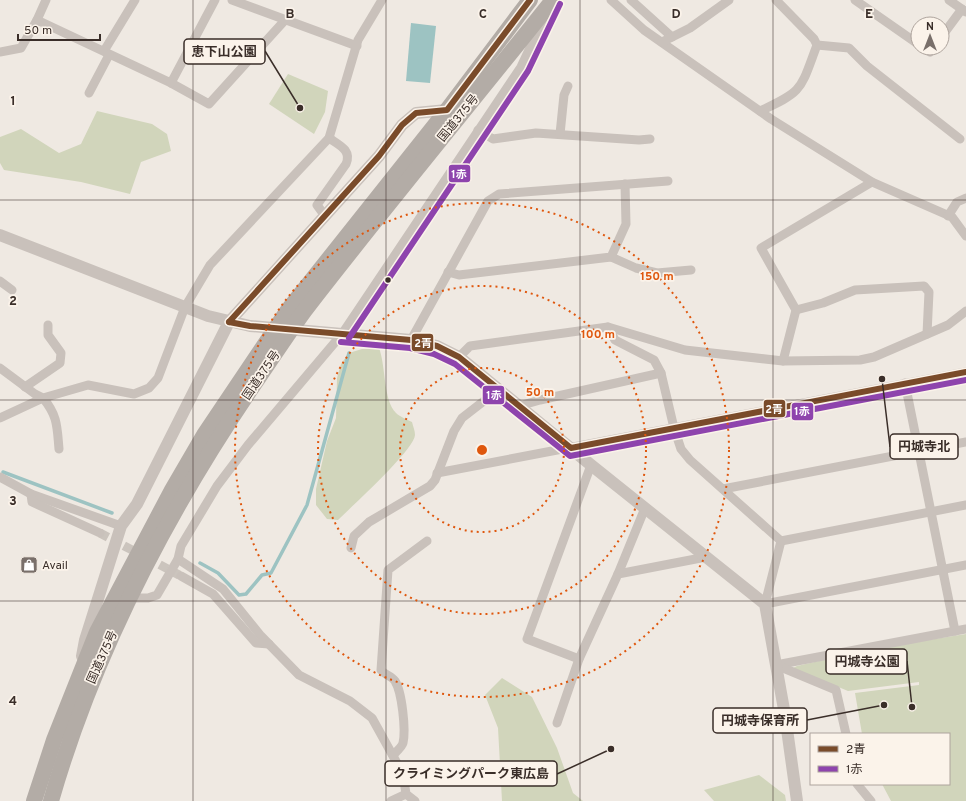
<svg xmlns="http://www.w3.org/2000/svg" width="966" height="801" font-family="Overpass,'Noto Sans JP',sans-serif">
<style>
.green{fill:#d1d5bb}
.water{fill:#9dc3c2}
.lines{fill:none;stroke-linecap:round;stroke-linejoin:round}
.stream{stroke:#9dc3c2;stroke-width:3.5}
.minor-tunnel{stroke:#cbc4bd;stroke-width:9;stroke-dasharray:9 4.5;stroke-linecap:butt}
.minor{stroke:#c9c1bb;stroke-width:9}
.tertiary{stroke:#c9c1bb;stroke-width:12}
.trunk{stroke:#b3aca6;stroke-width:16}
.bus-1-casing{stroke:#fbf3ea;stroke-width:9}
.bus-2-casing{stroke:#fbf3ea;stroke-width:9}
.bus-1{stroke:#7a4b2a;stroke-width:6}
.bus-2{stroke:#8e44ad;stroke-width:6}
.grid{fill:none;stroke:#3a2e29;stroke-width:1;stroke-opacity:0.55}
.ring{fill:none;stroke:#df570d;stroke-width:2;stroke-dasharray:2 4}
.bus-dot{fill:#3a2e29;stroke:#fbf3ea;stroke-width:1.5}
.labels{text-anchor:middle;stroke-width:3.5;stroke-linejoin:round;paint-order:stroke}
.street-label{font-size:12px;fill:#3a2e29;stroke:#fbf3ea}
.poi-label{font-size:12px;fill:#3a2e29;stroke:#fbf3ea;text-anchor:start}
.grid-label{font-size:13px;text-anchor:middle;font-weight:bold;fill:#3a2e29;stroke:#fbf3ea;stroke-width:3.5;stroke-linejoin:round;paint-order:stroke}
.centre{fill:#df570d;stroke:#fbf3ea;stroke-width:2}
.ring-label{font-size:12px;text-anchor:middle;font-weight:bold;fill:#df570d;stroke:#fbf3ea;stroke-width:3.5;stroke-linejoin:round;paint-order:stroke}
.leader{fill:none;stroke:#3a2e29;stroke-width:1.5}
.callout-dot{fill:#3a2e29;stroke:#fbf3ea;stroke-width:1.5}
.callout{fill:#fbf3ea;stroke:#3a2e29;stroke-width:1.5}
.callout-label{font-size:13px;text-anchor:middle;font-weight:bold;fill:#3a2e29}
.line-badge{stroke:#fbf3ea;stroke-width:1.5}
.badge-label{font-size:11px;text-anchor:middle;font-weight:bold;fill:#fff}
</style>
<rect width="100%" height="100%" fill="#efe9e2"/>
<g class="green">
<path d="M288,74l40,17 -3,21 -11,22 -45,-30z"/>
<path d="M97,111l55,13 15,10 4,17 -30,11 -11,32 -49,-12 -77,-12 -4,-7v-26l21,-8 38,24 22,-9z"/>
<path d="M379,348c7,18 4,52 17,65 4,4 12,7 16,9 1,4 3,9 3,13 -1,15 -63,71 -77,85l-11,-1 -11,-14v-16l11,-48 9,-23 1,-40 4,-14 8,-11 13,-4z"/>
<path d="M966,634v167h-75l-9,-17h67v-50h-87l-7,-41 64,-8v-3l-71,9 -55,-23 4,-2 74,-17z"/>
<path d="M502,678l30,19 25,51 16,45 10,8h-81l-4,-73 -13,-33z"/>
<path d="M759,775l26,20 1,6h-72l-10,-11z"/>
</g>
<path class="water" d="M411,23l25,3 -6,57 -24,-2z"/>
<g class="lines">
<g class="stream">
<path d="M3,472l109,41"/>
<path d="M200,563l18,10 21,22 7,-1 16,-19 9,-2 36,-68 42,-152"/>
</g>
<path class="minor-tunnel" d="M100,533l81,43"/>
<g class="minor">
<path d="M46,0l-9,20 134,63 38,21 77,-85"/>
<path d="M232,0l125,46"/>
<path d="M611,0l33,30 127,89 101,63 80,35 14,19"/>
<path d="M631,0l41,37"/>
<path d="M776,0l38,39 3,6 32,3 18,18 93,73"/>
<path d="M855,0l63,44"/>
<path d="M949,0l17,12"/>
<path d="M942,36l20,-27"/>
<path d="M662,42l28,-14 39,-28"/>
<path d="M924,48l6,4 3,-4"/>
<path d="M104,51l31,-51"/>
<path d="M0,52l21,-4 16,-28"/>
<path d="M171,83l44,-83"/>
<path d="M89,93l20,-38"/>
<path d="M760,111c44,-20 40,-21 57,-66"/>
<path d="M478,130l15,9 43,-6 103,7 11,-1"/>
<path d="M560,134l4,-39 4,-9"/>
<path d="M325,216l-8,-11 29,-41c6,-14 -7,-19 -17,-26"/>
<path d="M948,216l9,-14 9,-4"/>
<path d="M611,257l25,11 21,5 34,-3"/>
<path d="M448,272l11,3 152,-18 15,-33 -1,-40"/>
<path d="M0,281l12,9"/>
<path d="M796,310l27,-7 32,-13 69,-4 5,6 -2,42"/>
<path d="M608,327l7,13 39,20 7,13 13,55 7,21 9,11 91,81 -16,63 201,-39"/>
<path d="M411,340l77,-139 11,-7 169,-13"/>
<path d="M459,357l11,-11 138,-19 77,23 98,11 77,-1 14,-3 74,-32 18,-14"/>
<path d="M783,361l13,-51 -35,-62 111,-66"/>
<path d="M0,368l35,26 8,4 45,-13 46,9 15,-6 9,-10 27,-71 25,-42 119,-127 29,-98 24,-40"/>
<path d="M905,383l50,248"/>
<path d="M25,387l35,-24 1,-10 -13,-18v-10"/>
<path d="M519,406l21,-6 121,-27"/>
<path d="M0,418l43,-20c15,18 14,29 16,51"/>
<path d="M437,473l529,-101"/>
<path d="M0,477l31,17 90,32"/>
<path d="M723,489l243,-47"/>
<path d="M31,494l1,8 68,31"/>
<path d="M781,541l185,-36"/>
<path d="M351,548l3,-12 15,-14 61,-36 5,-6 19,-49 8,-13 36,-28"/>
<path d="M178,559l45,30 38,47 38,39 51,26 22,17 31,56 3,20 9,7"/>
<path d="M618,574l27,-66"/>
<path d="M181,576l32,18 43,49 13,1"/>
<path d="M128,598h20l9,-3 21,-36 3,-13 36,-60 31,-41 94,-111 179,-267 22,-47"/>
<path d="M579,659l-52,-20 64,-174"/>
<path d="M776,665l190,-36"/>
<path d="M776,665l60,25 10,44"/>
<path d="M557,723l22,-64 39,-85 88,-17"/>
<path d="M393,755c3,-3 9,-8 10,-12 3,-13 -1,-51 -8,-62 -3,-5 -10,-6 -14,-11l7,-100 39,-29"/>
<path d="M857,784l14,17"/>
<path d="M391,801l15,-7"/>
</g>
<g class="tertiary">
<path d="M0,235l208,81 42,10 161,14 26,6 22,11 132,108 174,139 20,111 12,86"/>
<path d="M82,656l3,-16 36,-114 16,-22 92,-182 150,-166 23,-31 14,-12 31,-3"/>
</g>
<g class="trunk">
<path d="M34,801l20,-61 43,-108 75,-142 32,-55 84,-125 159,-200 83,-110"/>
<path d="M51,801c44,-153 118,-293 208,-424 15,-22 30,-45 46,-67 81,-105 166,-207 248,-310"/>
</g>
<defs>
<g id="bus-1">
<path d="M229,322l21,4 161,14 26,6 22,11 112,91 395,-76"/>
<path d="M229,322l150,-166 23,-31 14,-12 31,-3 83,-110"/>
</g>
<g id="bus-2">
<path d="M349,338l179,-267 32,-67"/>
<path d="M341,342l69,6 24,6 21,10 115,92 396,-76"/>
</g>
</defs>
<use href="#bus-1" class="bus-1-casing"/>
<use href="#bus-2" class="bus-2-casing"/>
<use href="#bus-1" class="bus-1"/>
<use href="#bus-2" class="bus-2"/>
</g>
<path class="grid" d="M193,0v801M386,0v801M580,0v801M773,0v801M0,200h966M0,400h966M0,601h966"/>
<g class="ring">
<circle cx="482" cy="450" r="82"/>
<circle cx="482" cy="450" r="164"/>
<circle cx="482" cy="450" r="247"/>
</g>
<defs>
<symbol id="shop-square" viewBox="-11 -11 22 22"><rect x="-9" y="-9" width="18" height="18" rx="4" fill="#796f6a" stroke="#fbf3ea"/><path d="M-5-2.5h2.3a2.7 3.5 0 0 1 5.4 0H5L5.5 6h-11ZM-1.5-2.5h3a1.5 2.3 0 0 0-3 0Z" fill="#fff"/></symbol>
</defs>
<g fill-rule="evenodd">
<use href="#shop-square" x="19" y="555" width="20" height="20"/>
</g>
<circle class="bus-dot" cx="388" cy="280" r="3.5"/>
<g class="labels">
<g class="street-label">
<text transform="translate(458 118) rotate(-51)" y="4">国道375号</text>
<text transform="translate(261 375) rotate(-56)" y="4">国道375号</text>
<text transform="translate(102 657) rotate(-66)" y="4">国道375号</text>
</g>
<g class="poi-label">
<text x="42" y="569">Avail</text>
</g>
</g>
<g class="grid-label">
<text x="290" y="18">B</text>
<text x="483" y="18">C</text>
<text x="676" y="18">D</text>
<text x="869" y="18">E</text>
<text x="13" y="105">1</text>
<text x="13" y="305">2</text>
<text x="13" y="505">3</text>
<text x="13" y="705">4</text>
</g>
<circle cx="482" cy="450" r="6" class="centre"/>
<g class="ring-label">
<text x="657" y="280">150 m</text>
<text x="598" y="338">100 m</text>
<text x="540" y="396">50 m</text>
</g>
<path class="leader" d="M300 108L265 51M882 379L890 447M912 707L907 661M884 705L807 720M611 749L557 774"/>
<g class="callout-dot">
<circle cx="300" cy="108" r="4"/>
<circle cx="882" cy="379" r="4"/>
<circle cx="912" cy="707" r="4"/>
<circle cx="884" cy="705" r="4"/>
<circle cx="611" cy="749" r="4"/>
</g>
<g class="callout">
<rect x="184" y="39" width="81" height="25" rx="4"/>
<rect x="890" y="434" width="68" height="25" rx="4"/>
<rect x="826" y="649" width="81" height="25" rx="4"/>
<rect x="713" y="708" width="94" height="25" rx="4"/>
<rect x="385" y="761" width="172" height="25" rx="4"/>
</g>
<g class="callout-label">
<text x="224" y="56">恵下山公園</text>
<text x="924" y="451">円城寺北</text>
<text x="867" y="666">円城寺公園</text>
<text x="760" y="725">円城寺保育所</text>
<text x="471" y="778">クライミングパーク東広島</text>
</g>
<g class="line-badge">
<rect x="448" y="164" width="23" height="19" rx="4" fill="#8e44ad"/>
<rect x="411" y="333" width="23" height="19" rx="4" fill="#7a4b2a"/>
<rect x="482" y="385" width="23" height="20" rx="4" fill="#8e44ad"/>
<rect x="763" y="399" width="23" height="19" rx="4" fill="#7a4b2a"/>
<rect x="791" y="402" width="23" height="19" rx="4" fill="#8e44ad"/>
</g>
<g class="badge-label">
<text x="459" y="178">1赤</text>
<text x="423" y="347">2青</text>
<text x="494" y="399">1赤</text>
<text x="774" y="413">2青</text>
<text x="802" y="415">1赤</text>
</g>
<rect x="810" y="733" width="140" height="52" fill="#fbf3ea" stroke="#aea49d"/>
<rect x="818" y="746" width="20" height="6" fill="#7a4b2a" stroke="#aea49d"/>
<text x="846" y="753" font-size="12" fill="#3a2e29">2青</text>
<rect x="818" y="766" width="20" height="6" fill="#8e44ad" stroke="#aea49d"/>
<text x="846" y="773" font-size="12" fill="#3a2e29">1赤</text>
<g transform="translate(930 36)"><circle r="19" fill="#fbf3ea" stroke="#aea49d"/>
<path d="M0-3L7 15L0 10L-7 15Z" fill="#796f6a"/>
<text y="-6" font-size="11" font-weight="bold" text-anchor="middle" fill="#3a2e29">N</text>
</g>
<path d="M18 34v6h82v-6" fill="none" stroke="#3a2e29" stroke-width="2"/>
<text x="24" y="34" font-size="12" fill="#3a2e29" stroke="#fbf3ea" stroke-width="3" paint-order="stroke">50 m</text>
</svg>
